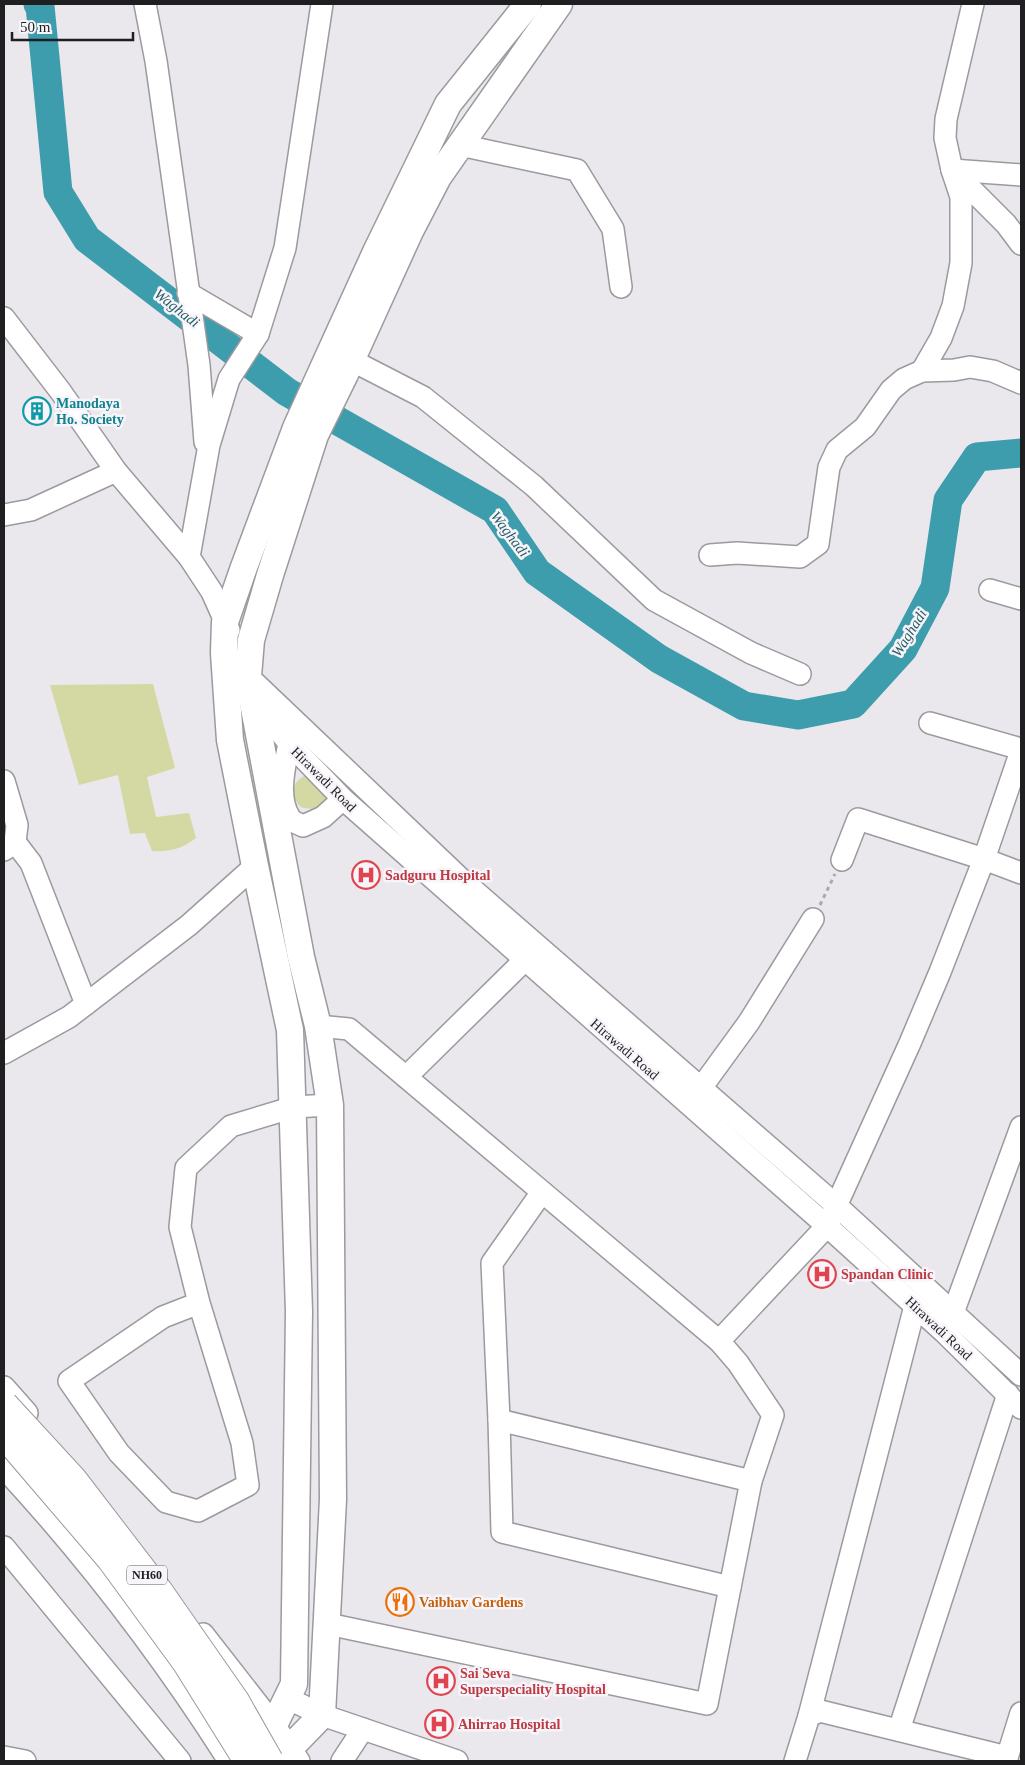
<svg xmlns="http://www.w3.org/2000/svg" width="1025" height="1765" font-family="Georgia,serif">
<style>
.green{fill:#d4d9a3}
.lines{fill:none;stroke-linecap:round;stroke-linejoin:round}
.river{stroke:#3d9dac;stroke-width:29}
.minor-casing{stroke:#9c999f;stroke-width:24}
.major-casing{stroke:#9c999f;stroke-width:29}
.path{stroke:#aba9ae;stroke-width:3;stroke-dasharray:4 4;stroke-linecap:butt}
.minor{stroke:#fff;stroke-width:21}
.major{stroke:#fff;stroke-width:26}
.highway-bridge-casing{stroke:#9c999f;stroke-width:30;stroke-linecap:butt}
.highway-bridge{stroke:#fff;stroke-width:28}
.labels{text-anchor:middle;stroke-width:5;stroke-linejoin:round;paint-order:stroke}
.shield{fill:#f7f4fa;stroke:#605e62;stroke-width:1}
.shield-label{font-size:12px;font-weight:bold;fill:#1f1e21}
.culture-label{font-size:14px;font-weight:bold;fill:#0d838f;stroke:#f7f4fa;text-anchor:start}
.street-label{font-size:14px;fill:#1f1e21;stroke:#f7f4fa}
.health-label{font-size:14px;font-weight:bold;fill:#be3a42;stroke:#f7f4fa;text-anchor:start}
.food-label{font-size:14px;font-weight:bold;fill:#c56008;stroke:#f7f4fa;text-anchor:start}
.water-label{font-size:15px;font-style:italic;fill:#295e67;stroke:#f7f4fa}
</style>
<rect width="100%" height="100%" fill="#eae7ed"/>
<g class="green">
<path d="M153,684l22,84 -28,9 9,40 33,-4 7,25c-14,11 -27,14 -44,13l-7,-18 -15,1 -12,-59 -39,10 -29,-100z"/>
<path d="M307,775l21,16c-3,15 -12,21 -27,16 -12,-11 -10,-26 6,-32z"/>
</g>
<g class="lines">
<path class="river" d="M38,4l2,2 18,186 29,47 200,153 208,118 42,62 122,87 85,47 54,9 55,-11 50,-55 32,-61 13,-88 29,-43 44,-4"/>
<defs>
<g id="minor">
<path d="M145,4l11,57 43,304 6,77"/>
<path d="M973,4l-27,115 -1,19 7,32 54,54 15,20"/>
<path d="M460,145l117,25 36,59 8,58"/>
<path d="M188,293l70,41"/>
<path d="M4,318l57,74 55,79 73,86 23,35 17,38"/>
<path d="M351,360l72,37 111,89 120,114 97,53 49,21"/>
<path d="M922,371l19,-33 12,-32 8,-43v-66l-9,-27 69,5"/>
<path d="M4,515l27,-5 85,-39"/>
<path d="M710,555l27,-2 63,4 18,-13 11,-77 8,-17 28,-23 26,-37 13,-11 18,-8 32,-1 16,-3 23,4 28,12"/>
<path d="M189,557l20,-112 20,-66 29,-45 27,-86 37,-244"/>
<path d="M990,590l31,9"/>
<path d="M255,683l208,198 374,325 184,169"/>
<path d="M257,695l10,21 22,27 54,56 484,427 117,106 77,76"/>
<path d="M930,723l91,26"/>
<path d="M289,743c-4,23 -13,54 1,75 2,4 9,6 13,8l20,-9 20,-18"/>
<path d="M1021,751l-37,108 37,14"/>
<path d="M4,781l13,44 -2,17 -11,8"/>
<path d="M15,842l16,21 55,141"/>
<path d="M318,1026l31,3 370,312 108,-115 83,-183 30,-71 44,-113 -126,-40 -16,41"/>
<path d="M4,1053l65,-36 120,-92 66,-59"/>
<path d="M406,1077l128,-126"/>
<path d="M701,1088l48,-66 64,-103"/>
<path d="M199,1303l-36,14 -94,64 50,72 47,49 32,9 50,-26 -6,-42 -43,-140 -19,-76 6,-59 45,-42 63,-19 36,-2"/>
<path d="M953,1313l68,-186"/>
<path d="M4,1387l23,26"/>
<path d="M499,1420l-7,-157 50,-71"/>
<path d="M4,1468c84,91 159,189 225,293"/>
<path d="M4,1547l176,214"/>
<path d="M730,1587l-228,-55 -3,-112 252,61"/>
<path d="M328,1624l379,80 44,-223 22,-66 -35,-52 -19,-22"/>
<path d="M203,1634l71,91 25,36"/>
<path d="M287,1698l35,17 135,46"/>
<path d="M809,1716l106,-410"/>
<path d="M899,1730l109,-336"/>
<path d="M4,1757l21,4"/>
<path d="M342,1761l21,-32"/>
<path d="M795,1761l14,-45 11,-5 187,46"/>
<path d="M1006,1761l15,-48"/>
</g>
<g id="major">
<path d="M247,1760l27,-35 20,-41 5,-372 -9,-282 -35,-164 -25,-126 -6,-87 1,-31 19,-55 52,-139 80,-176 72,-148 80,-100"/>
<path d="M262,1761l27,-12 33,-34 11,-216 -3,-394 -12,-79 -17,-69 -53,-281 3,-36 19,-65 45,-140 30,-61 65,-143 28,-54 121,-173"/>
</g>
</defs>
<use href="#minor" class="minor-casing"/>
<use href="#major" class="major-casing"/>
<path class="path" d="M820,905l15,-31"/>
<use href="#minor" class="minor"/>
<use href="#major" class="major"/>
<defs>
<g id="highway-bridge">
<path d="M4,1405l69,75 86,112 76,109 34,60"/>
<path d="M4,1434l107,125 76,104 61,98"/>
</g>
</defs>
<use href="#highway-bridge" class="highway-bridge-casing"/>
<use href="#highway-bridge" class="highway-bridge"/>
</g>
<defs>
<symbol id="building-ring" viewBox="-11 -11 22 22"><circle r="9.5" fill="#f7f4fa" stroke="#0f9aa8" stroke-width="1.5"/><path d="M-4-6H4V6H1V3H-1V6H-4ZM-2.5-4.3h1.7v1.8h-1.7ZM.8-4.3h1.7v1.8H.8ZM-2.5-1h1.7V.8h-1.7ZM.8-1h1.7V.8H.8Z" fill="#0f9aa8"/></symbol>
<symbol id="hospital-ring" viewBox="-11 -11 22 22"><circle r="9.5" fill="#f7f4fa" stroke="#e0444e" stroke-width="1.5"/><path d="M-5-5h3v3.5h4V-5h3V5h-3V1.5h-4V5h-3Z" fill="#e0444e"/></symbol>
<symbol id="restaurant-ring" viewBox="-11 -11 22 22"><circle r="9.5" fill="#f7f4fa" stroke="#e8710a" stroke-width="1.5"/><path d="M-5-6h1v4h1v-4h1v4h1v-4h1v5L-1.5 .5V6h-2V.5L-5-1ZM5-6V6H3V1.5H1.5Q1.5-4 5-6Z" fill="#e8710a"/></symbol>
</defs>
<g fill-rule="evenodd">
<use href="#building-ring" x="21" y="395" width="32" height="32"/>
<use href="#hospital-ring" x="350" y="859" width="32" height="32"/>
<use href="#hospital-ring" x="806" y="1258" width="32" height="32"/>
<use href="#restaurant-ring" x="384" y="1586" width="32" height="32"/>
<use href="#hospital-ring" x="425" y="1665" width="32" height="32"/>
<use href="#hospital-ring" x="423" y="1708" width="32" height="32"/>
</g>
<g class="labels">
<rect class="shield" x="127" y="1565.5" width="40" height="19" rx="4"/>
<g class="shield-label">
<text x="147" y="1579">NH60</text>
</g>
<g class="culture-label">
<text x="56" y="408">Manodaya<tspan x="56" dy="16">Ho. Society</tspan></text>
</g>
<g class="street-label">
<text transform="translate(324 779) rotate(45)" y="5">Hirawadi Road</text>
<text transform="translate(625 1049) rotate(41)" y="5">Hirawadi Road</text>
<text transform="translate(939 1328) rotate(43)" y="5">Hirawadi Road</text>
</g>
<g class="health-label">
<text x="385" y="880">Sadguru Hospital</text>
<text x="841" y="1279">Spandan Clinic</text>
<text x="460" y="1678">Sai Seva<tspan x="460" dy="16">Superspeciality Hospital</tspan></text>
<text x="458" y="1729">Ahirrao Hospital</text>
</g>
<g class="food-label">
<text x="419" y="1607">Vaibhav Gardens</text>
</g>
<g class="water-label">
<text transform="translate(177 308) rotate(38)" y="5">Waghadi</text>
<text transform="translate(510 534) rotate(53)" y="5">Waghadi</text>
<text transform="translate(909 633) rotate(-58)" y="5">Waghadi</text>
</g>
</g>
<rect width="1025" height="1765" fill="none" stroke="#1f1e21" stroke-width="10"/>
<path d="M12 32v8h121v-8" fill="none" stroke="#1f1e21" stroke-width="2.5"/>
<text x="20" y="32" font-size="15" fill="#1f1e21" stroke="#f7f4fa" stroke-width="4" paint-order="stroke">50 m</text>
</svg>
